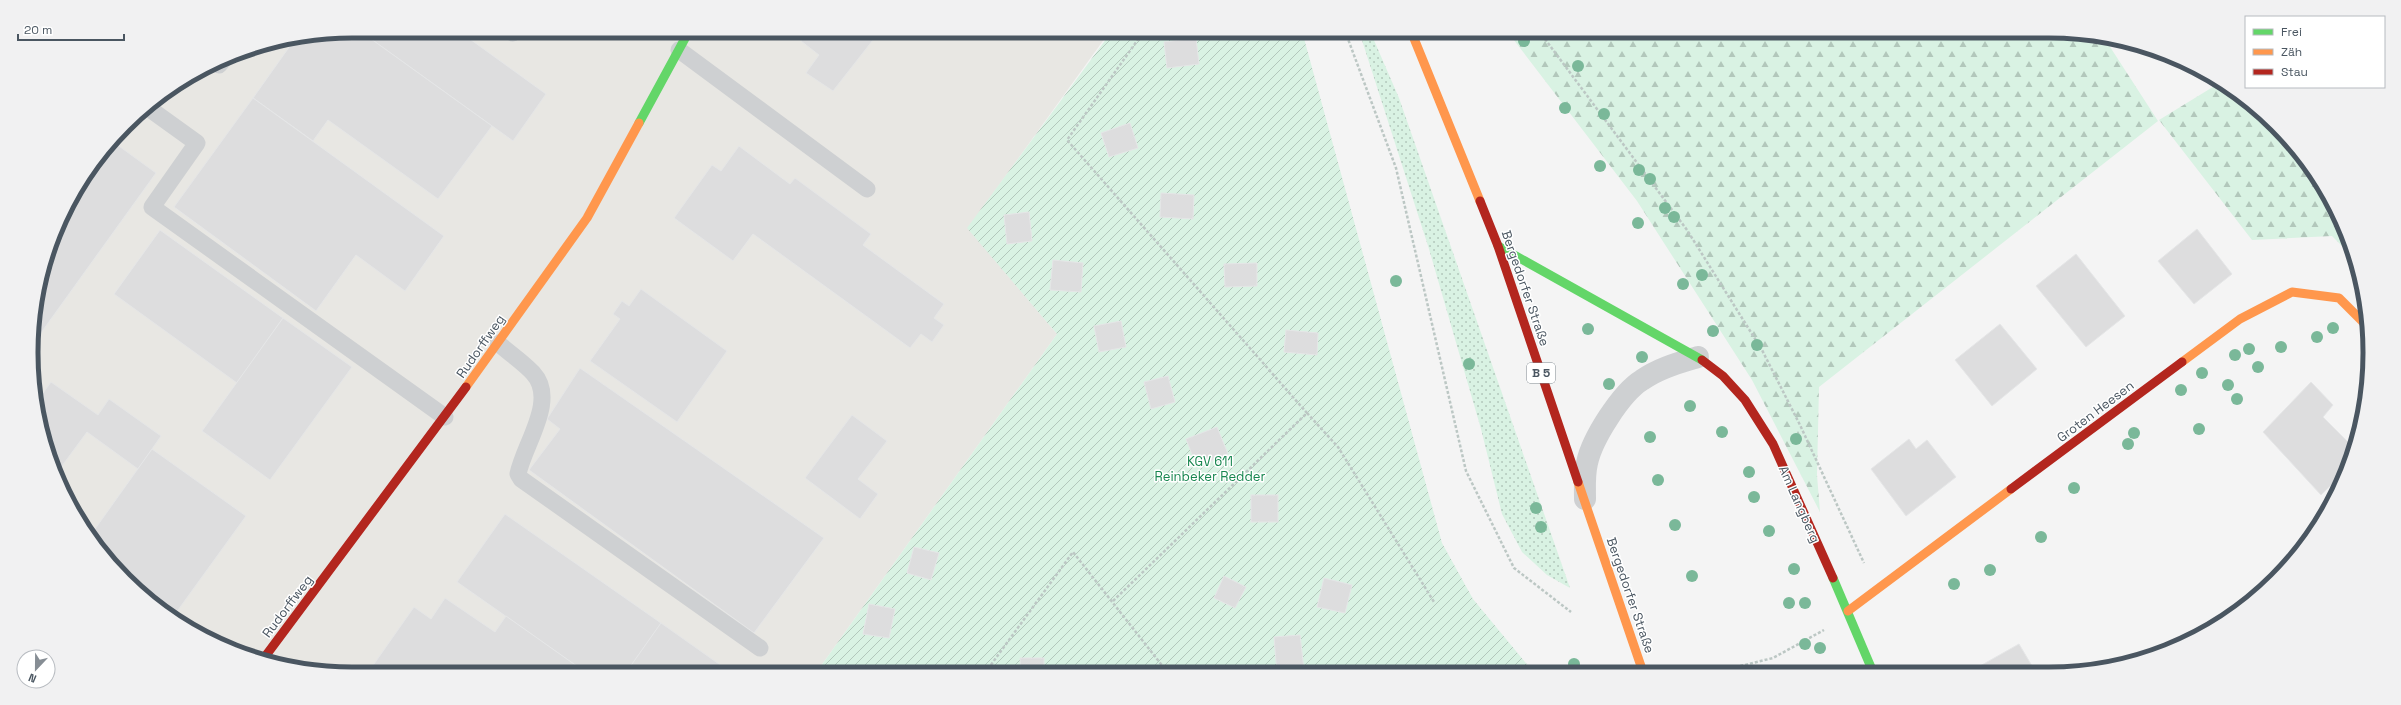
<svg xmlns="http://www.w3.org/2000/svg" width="2401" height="705" font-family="'Space Grotesk',sans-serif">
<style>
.commercial{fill:#e8e7e3}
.grass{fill:url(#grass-dots)}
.forest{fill:url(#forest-firs)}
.garden{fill:url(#garden-furrows)}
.building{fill:#ddddde;stroke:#e5e6e7}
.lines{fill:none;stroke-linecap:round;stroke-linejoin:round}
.path{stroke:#bcc7c4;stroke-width:2.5;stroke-dasharray:3 2;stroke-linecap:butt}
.lane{stroke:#ced0d2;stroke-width:17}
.street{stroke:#ced0d2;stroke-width:22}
.fast{stroke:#63d668;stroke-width:9}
.slow{stroke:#ff974d;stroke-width:9}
.jam{stroke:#b3261e;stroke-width:9}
.tree{fill:#7ab899}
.labels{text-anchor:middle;stroke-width:3;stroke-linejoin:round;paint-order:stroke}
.shield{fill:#fff;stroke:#808990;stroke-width:1}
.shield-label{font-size:12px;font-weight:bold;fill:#4a5661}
.street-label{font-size:13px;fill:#4a5661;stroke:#fff}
.park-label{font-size:13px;fill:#17864f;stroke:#fff}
.rim{fill:none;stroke:#4a5661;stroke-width:5}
</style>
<defs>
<pattern id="grass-dots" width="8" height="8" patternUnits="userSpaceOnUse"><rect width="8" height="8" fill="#d9f2e3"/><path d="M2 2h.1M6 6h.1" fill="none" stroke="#b2c7bb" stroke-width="1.8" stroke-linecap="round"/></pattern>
<pattern id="forest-firs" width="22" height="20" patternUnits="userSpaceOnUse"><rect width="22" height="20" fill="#d9f2e3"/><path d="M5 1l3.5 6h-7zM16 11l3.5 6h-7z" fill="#b2c7bb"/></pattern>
<pattern id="garden-furrows" width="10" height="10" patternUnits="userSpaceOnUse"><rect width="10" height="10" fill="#d9f2e3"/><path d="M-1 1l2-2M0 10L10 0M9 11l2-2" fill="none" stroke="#b2c7bb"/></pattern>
</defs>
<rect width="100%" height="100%" fill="#f4f4f4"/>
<path class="commercial" d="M353,31h757l-142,197 89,106 -241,339 -463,1 -63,-6 -98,-37 -52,-37 -43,-46 -33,-54 -22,-58 -10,-105 10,-62 22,-59 34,-53 42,-46 90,-56 60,-18z"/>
<path class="grass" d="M1359,31h11l29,67 171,490 -23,-13 -25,-23 -20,-38 -21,-85 -52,-180z"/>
<g class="forest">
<path d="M1507,31h541l55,5 55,85 -339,266 -2,88 3,37 -68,-132 -115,-179z"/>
<path d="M2221,82c11,6 20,14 29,22 50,41 86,93 104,154l-22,-22 -80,4 -93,-120z"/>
</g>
<path class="garden" d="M1112,31h190l140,512 31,56 57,69 9,4 -723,1 241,-339 -90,-106z"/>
<g class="building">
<path d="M360,31h102l1,3 83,60 -33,47z"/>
<path d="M360,31l132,95 -54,73 -110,-79 -15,21 -60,-43 44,-62z"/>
<path d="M807,31h73l-47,60 -27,-18 13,-18 -18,-14z"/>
<path d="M1196,38l3,26 -32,4 -3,-26z"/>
<path d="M253,98l191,138 -39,55 -49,-36 -40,56 -142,-104z"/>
<path d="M1130,123l8,25 -29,9 -8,-24z"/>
<path d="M112,141l44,32 -123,171 -1,-13 10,-62 22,-59 34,-53z"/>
<path d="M739,146l51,38 5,-6 76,56 -8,11 81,59 -10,14 10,7 -12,17 -11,-8 -11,14 -157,-114 -20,27 -59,-43 38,-53 9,6z"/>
<path d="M1161,193l33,2 -1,24 -33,-2z"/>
<path d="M1029,212l3,29 -25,3 -3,-29z"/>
<path d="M2197,229l35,45 -38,30 -36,-43z"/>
<path d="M160,230l123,88 -46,65 -123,-89z"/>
<path d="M2076,254l49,62 -39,31 -50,-61z"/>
<path d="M1053,260l30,3 -2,29 -31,-2z"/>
<path d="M1257,263v23l-32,1 -1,-23z"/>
<path d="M641,289l86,62 -50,71 -87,-61 30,-42 -7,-5 9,-13 7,5z"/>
<path d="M283,318l69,49 -82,113 -68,-49z"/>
<path d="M1121,321l5,26 -27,5 -5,-26z"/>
<path d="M2000,324l37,45 -45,37 -37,-46z"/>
<path d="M1286,330l32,3 -1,22 -33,-3z"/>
<path d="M580,368l244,170 -70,95 -225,-163 31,-41 -13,-10z"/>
<path d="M1168,376l7,26 -24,7 -7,-27z"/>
<path d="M51,382l47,33 11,-16 52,37 -23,33 -51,-37 -31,42 -14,-38 -4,-36z"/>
<path d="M2311,382l22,23 -10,12 29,29 -11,29 -20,20 -58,-63z"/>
<path d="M852,415l35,26 -29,38 20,15 -18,25 -55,-41z"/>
<path d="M1217,427l11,27 -31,13 -11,-28z"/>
<path d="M1909,439l7,10 11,-9 29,37 -50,39 -35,-47z"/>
<path d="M152,449l94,67 -73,101 -33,-23 -43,-46 -7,-12z"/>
<rect x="1251" y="495" width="27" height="27"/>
<path d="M505,514l156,109 -36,51h-37l-131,-92z"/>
<path d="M914,547l25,6 -8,27 -24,-7z"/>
<path d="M1224,576l22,11 -11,21 -21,-10z"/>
<path d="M1324,578l28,7 -7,28 -28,-6z"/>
<path d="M445,598l50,34 11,-16 82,58h-221l47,-67 17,12z"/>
<path d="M869,604l26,5 -6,29 -26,-4z"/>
<path d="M661,623l65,46 -3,4 -98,1z"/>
<path d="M1300,635l4,35 -27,3 -3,-36z"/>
<path d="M2019,644l16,27h-61l-1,-1z"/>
<path d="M2128,656l2,3 -18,6z"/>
<path d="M1020,658h24v15h-23z"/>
<path d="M834,667l19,6h-20z"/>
<path d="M1420,668v4h-27z"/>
</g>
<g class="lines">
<g class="path">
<path d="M1345,31l51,137 70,303 48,97 57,44"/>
<path d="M1539,31l148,199 75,120 38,75 64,138"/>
<path d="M1307,413l31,34 96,155"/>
<path d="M1113,601l194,-188 -240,-273 77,-109"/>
<path d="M1716,672l57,-14 51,-28"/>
<path d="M985,673l88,-121 95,121"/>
</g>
<g class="lane">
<path d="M513,33l2,-2"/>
<path d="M679,50l188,139"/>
<path d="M219,65l5,-6"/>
<path d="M147,107l50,36 -45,64 293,210"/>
<path d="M498,343c11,10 25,19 35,30 25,27 -9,71 -15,101l3,5 239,169"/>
</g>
<path class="street" d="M1585,499c0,-12 -1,-24 2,-36 5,-24 34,-70 55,-83 17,-12 36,-17 56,-23"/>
<g class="fast">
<path d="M639,123l50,-92"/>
<path d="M1498,246l204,114"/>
<path d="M1833,578l40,94"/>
</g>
<g class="slow">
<path d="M1411,31l69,170"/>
<path d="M2182,362l58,-43 52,-27 47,6 28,28"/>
<path d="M466,387l121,-169 52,-95"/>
<path d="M1578,482l65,190"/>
<path d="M1848,611l163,-122"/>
</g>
<g class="jam">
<path d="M1480,201l18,45 80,236"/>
<path d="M1702,360l21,16 22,24 28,44 60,134"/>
<path d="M2011,489l171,-127"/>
<path d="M264,658l202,-271"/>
</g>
</g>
<g class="tree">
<circle cx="1524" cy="41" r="6"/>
<circle cx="1578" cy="66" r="6"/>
<circle cx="1565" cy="108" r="6"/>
<circle cx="1604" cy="114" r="6"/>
<circle cx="1600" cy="166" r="6"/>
<circle cx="1639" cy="170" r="6"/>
<circle cx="1650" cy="179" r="6"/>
<circle cx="1665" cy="208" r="6"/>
<circle cx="1674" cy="217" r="6"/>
<circle cx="1638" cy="223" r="6"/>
<circle cx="1702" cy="275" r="6"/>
<circle cx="1396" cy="281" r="6"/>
<circle cx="1683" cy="284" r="6"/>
<circle cx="2333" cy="328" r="6"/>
<circle cx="1588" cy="329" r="6"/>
<circle cx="1713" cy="331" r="6"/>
<circle cx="2317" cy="337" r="6"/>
<circle cx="1757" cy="345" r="6"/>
<circle cx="2281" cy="347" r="6"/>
<circle cx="2249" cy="349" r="6"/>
<circle cx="2235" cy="355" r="6"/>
<circle cx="1642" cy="357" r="6"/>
<circle cx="1469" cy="364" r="6"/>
<circle cx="2258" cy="367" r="6"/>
<circle cx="2202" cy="373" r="6"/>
<circle cx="1609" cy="384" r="6"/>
<circle cx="2228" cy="385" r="6"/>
<circle cx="2181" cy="390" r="6"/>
<circle cx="2237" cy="399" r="6"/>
<circle cx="1690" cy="406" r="6"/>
<circle cx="2199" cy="429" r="6"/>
<circle cx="1722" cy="432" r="6"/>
<circle cx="2134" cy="433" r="6"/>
<circle cx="1650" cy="437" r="6"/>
<circle cx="1796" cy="439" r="6"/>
<circle cx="2128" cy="444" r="6"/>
<circle cx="1749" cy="472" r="6"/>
<circle cx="1658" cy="480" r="6"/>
<circle cx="2074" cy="488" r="6"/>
<circle cx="1754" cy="497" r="6"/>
<circle cx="1536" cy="508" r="6"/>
<circle cx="1675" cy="525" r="6"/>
<circle cx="1541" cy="527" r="6"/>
<circle cx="1769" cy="531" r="6"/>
<circle cx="2041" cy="537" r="6"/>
<circle cx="1794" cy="569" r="6"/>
<circle cx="1990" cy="570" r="6"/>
<circle cx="1692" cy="576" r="6"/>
<circle cx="1954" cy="584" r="6"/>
<circle cx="1789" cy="603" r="6"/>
<circle cx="1805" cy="603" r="6"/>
<circle cx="1805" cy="644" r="6"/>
<circle cx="1820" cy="648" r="6"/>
<circle cx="1574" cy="664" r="6"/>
</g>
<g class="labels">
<rect class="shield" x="1527" y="363" width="28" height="20" rx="3"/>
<g class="shield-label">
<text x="1541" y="377">B 5</text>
</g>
<g class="street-label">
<text transform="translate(1526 288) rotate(71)" y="5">Bergedorfer Straße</text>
<text transform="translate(480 346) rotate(-55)" y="5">Rudorffweg</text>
<text transform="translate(2095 411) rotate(-37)" y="5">Groten Heesen</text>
<text transform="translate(1800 504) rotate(66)" y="5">Am Langberg</text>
<text transform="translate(1631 595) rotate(71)" y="5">Bergedorfer Straße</text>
<text transform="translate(287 606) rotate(-53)" y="5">Rudorffweg</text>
</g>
<g class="park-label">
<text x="1210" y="466">KGV 611<tspan x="1210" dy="15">Reinbeker Redder</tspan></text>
</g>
</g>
<path d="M0 0H2401V705H0ZM352 38H2049A314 314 0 0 1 2363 352V353A314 314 0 0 1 2049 667H352A314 314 0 0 1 38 353V352A314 314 0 0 1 352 38Z" fill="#f1f1f2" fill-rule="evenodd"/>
<path class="rim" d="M352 38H2049A314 314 0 0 1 2363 352V353A314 314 0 0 1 2049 667H352A314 314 0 0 1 38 353V352A314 314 0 0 1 352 38Z"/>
<rect x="2245" y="16" width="140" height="72" fill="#ffffff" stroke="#b7bbc0"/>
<rect x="2253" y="29" width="20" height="6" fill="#63d668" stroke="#b7bbc0"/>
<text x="2281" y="36" font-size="12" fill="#4a5661">Frei</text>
<rect x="2253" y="49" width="20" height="6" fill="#ff974d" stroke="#b7bbc0"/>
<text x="2281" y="56" font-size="12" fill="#4a5661">Zäh</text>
<rect x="2253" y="69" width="20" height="6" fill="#b3261e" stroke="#b7bbc0"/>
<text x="2281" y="76" font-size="12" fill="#4a5661">Stau</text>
<g transform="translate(36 669) rotate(202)"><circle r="19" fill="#ffffff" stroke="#b7bbc0"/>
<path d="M0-3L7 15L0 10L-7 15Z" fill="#868d94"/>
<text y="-6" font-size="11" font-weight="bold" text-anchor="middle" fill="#4a5661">N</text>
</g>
<path d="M18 34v6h106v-6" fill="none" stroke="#4a5661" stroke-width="2"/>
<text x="24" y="34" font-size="12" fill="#4a5661" stroke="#ffffff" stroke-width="3" paint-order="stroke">20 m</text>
</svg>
